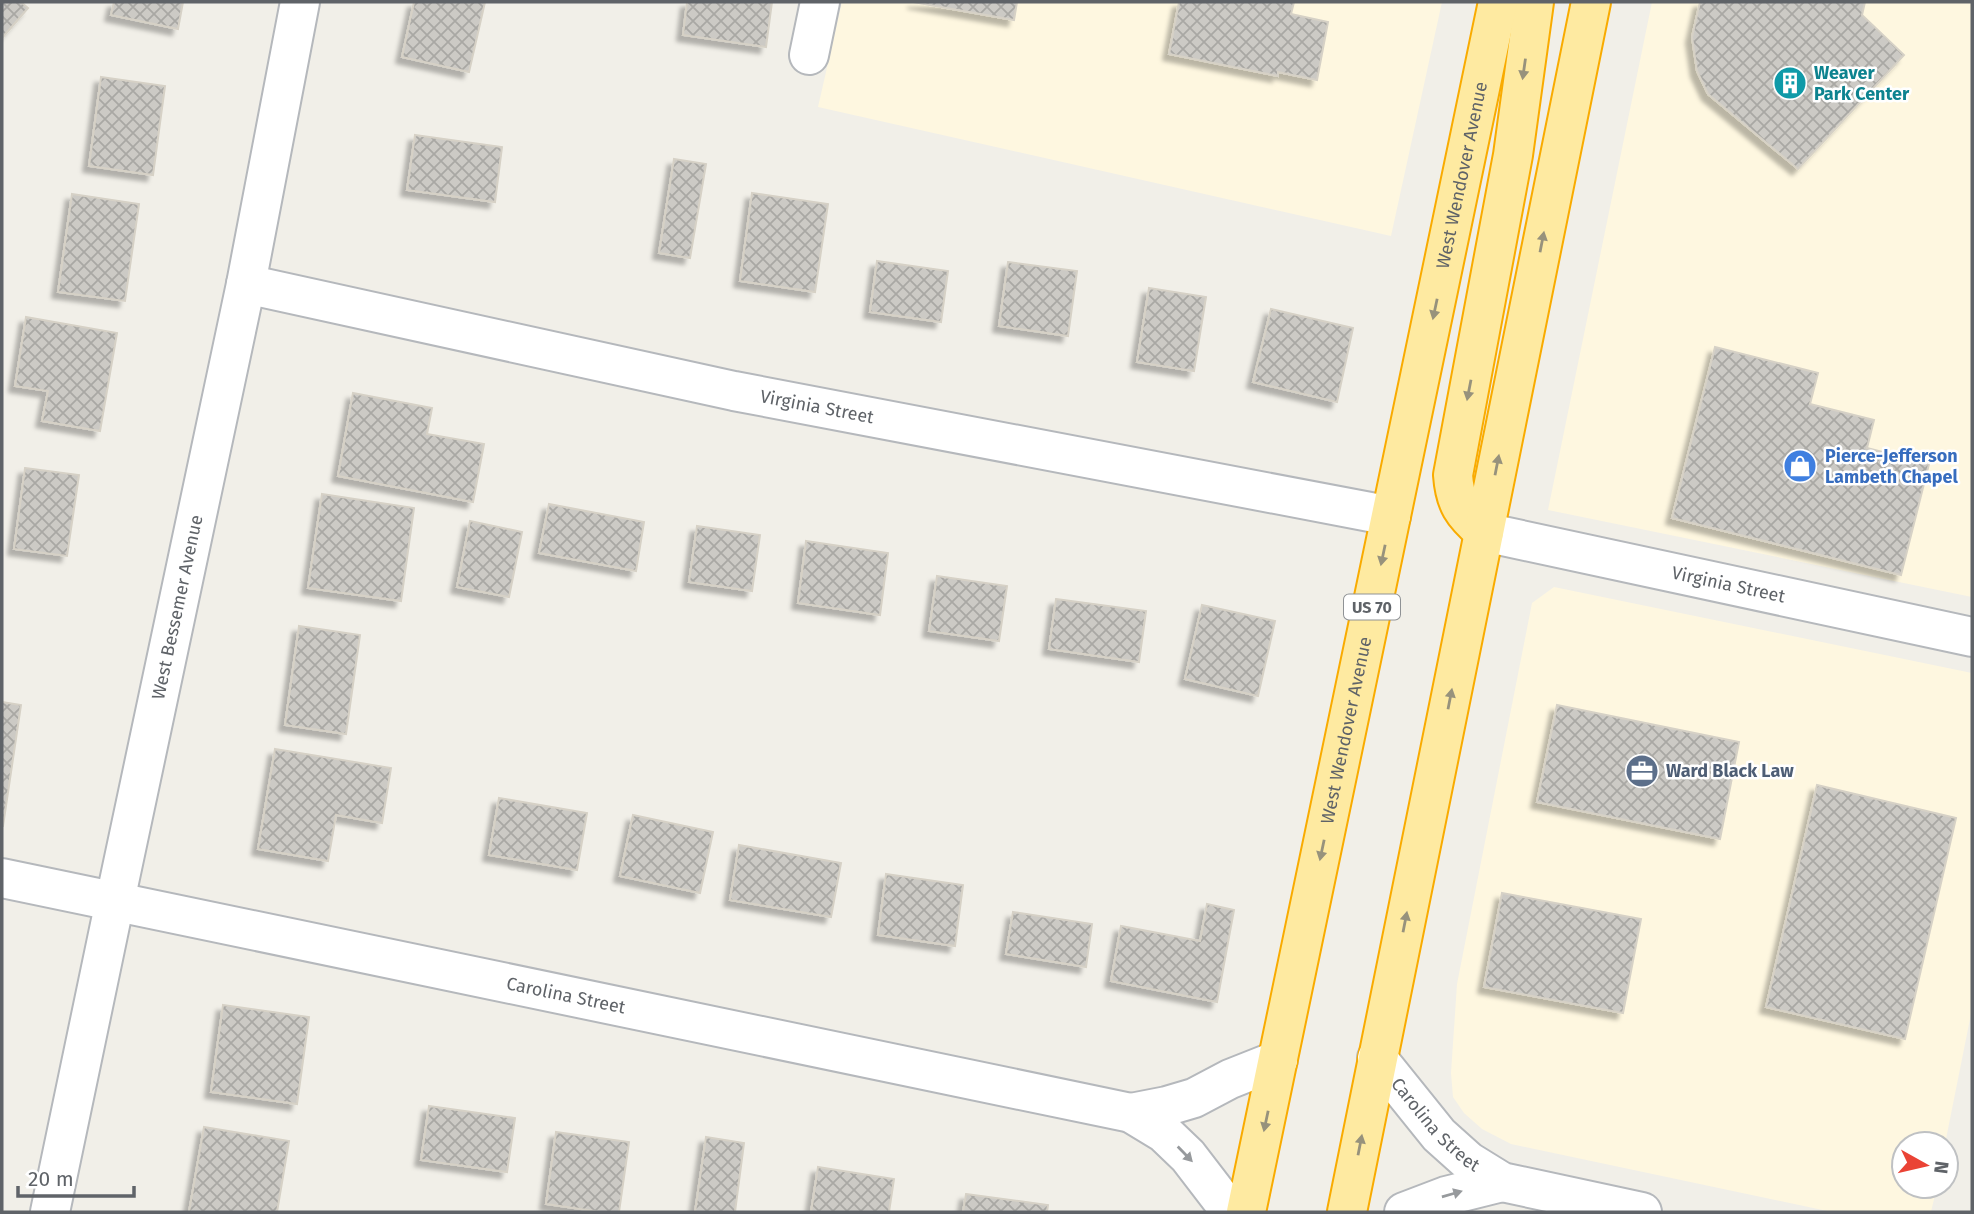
<svg xmlns="http://www.w3.org/2000/svg" width="1974" height="1214" font-family="'Fira Sans',sans-serif">
<style>
.commercial{fill:#fef7e0}
.building{fill:url(#building-cross-hatch);stroke:#d6d1c6;stroke-width:2;filter:url(#shadow)}
.lines{fill:none;stroke-linecap:round;stroke-linejoin:round}
.minor-casing{stroke:#b5b8bc;stroke-width:42}
.tertiary-casing{stroke:#b5b8bc;stroke-width:42}
.trunk-casing{stroke:#f9ab00;stroke-width:42}
.minor{stroke:#fff;stroke-width:38}
.tertiary{stroke:#fff;stroke-width:38}
.trunk{stroke:#feeaa1;stroke-width:38}
.oneway{fill:#97927c}
.oneway2{fill:#979a9d}
.labels{text-anchor:middle;stroke-width:5;stroke-linejoin:round;paint-order:stroke}
.shield{fill:#fff;stroke:#8f9295;stroke-width:2}
.shield-label{font-size:16px;font-weight:bold;fill:#5f6368}
.culture-label{font-size:18px;font-weight:bold;fill:#0d838f;stroke:#fff;text-anchor:start}
.street-label{font-size:18px;fill:#5f6368;stroke:#fff}
.shop-label{font-size:18px;font-weight:bold;fill:#366cbe;stroke:#fff;text-anchor:start}
.service-label{font-size:18px;font-weight:bold;fill:#4e5e75;stroke:#fff;text-anchor:start}
</style>
<defs>
<pattern id="building-cross-hatch" width="8" height="8" patternUnits="userSpaceOnUse" patternTransform="scale(1.75)"><rect width="8" height="8" fill="#cccac5"/><path d="M0 0l8 8M0 8l8-8" fill="none" stroke="#a9a8a4"/></pattern>
<filter id="shadow"><feDropShadow dx="-6" dy="6" stdDeviation="2" flood-color="#0004"/></filter>
</defs>
<rect width="100%" height="100%" fill="#f1efe8"/>
<g class="commercial">
<path d="M842,2h600l-51,234 -573,-129z"/>
<path d="M1652,2h320v595l-424,-87z"/>
<path d="M1554,587l418,86v336l-27,135h-41v42h33l-6,26h-99l-321,-68 -29,-15 -18,-16 -11,-16 -2,-24 6,-89 75,-381z"/>
</g>
<g class="building">
<path d="M2,2h19l7,6 -26,30z"/>
<path d="M114,2h69l-5,27 -67,-14z"/>
<path d="M414,2h71l-16,70 -67,-15z"/>
<path d="M687,2h85l-6,45 -83,-12z"/>
<path d="M913,2h104l-3,18z"/>
<path d="M1179,2h115l-3,12 37,8 -11,58 -39,-8v4l-109,-22z"/>
<path d="M1700,2h165l-3,13 42,40 -106,114 -90,-75 -11,-23 -5,-34z"/>
<path d="M101,77l64,9 -12,89 -64,-9z"/>
<path d="M415,135l87,12 -7,55 -88,-12z"/>
<path d="M674,159l32,5 -16,94 -31,-5z"/>
<path d="M752,193l76,11 -13,88 -75,-11z"/>
<path d="M72,194l67,10 -14,97 -67,-9z"/>
<path d="M877,261l71,10 -7,51 -71,-10z"/>
<path d="M1008,262l69,9 -9,65 -69,-10z"/>
<path d="M1149,288l57,9 -12,74 -57,-9z"/>
<path d="M1271,309l82,19 -16,74 -84,-20z"/>
<path d="M26,317l91,16 -17,98 -58,-10 6,-30 -33,-5z"/>
<path d="M1715,347l103,26 -8,31 64,16 -7,28 62,16 -28,111 -229,-57z"/>
<path d="M353,393l79,15 -5,26 57,10 -11,58 -135,-26z"/>
<path d="M25,468l54,7 -12,81 -53,-7z"/>
<path d="M322,494l92,14 -13,93 -93,-13z"/>
<path d="M549,504l95,18 -8,49 -97,-18z"/>
<path d="M470,521l52,11 -13,65 -52,-10z"/>
<path d="M697,526l63,9 -8,56 -63,-9z"/>
<path d="M806,541l82,12 -8,62 -82,-12z"/>
<path d="M937,576l70,10 -8,55 -70,-10z"/>
<path d="M1056,599l90,12 -7,51 -90,-13z"/>
<path d="M1202,605l73,16 -17,75 -73,-17z"/>
<path d="M299,626l61,9 -14,99 -61,-9z"/>
<path d="M2,702l19,3 -18,121h-1z"/>
<path d="M1557,705l182,37 -19,97 -183,-37z"/>
<path d="M275,749l116,19 -9,55 -46,-8 -8,46 -70,-12z"/>
<path d="M1817,785l139,33 -51,221 -139,-32z"/>
<path d="M499,798l88,15 -10,57 -88,-15z"/>
<path d="M633,815l80,17 -13,61 -80,-17z"/>
<path d="M739,845l102,18 -10,54 -101,-17z"/>
<path d="M886,874l77,11 -8,61 -77,-11z"/>
<path d="M1502,893l139,26 -18,94 -139,-26z"/>
<path d="M1207,904l27,6 -17,92 -106,-21 10,-55 79,15z"/>
<path d="M1013,912l79,12 -6,43 -80,-13z"/>
<path d="M223,1005l86,12 -12,87 -86,-12z"/>
<path d="M429,1106l86,12 -8,54 -86,-12z"/>
<path d="M204,1127l85,14 -12,71h-88z"/>
<path d="M556,1132l73,10 -10,70h-18l-55,-8z"/>
<path d="M706,1137l38,6 -9,69h-40z"/>
<path d="M818,1167l76,12 -5,33h-78z"/>
<path d="M966,1194l82,11 -1,7h-84z"/>
</g>
<g class="lines">
<defs>
<g id="minor">
<path d="M809,55l11,-53"/>
<path id="s1" d="M246,284l488,107 657,125"/>
<path id="s2" d="M1484,532l488,105"/>
<path id="s3" d="M2,878l1129,235 33,20 24,23 43,56"/>
<path d="M1131,1113l36,-7 27,-8 36,-19 48,-19"/>
</g>
<g id="tertiary">
<path id="s4" d="M1377,1058l62,77 29,26 34,21 140,30"/>
<path id="s5" d="M50,1212l65,-311 131,-617 54,-282"/>
<path d="M1404,1212l42,-16 56,-14"/>
</g>
<g id="trunk">
<path d="M1484,532c-21,-18 -29,-29 -31,-57l60,-320 21,-153"/>
<path id="s6" d="M1246,1212l252,-1210"/>
<path d="M1347,1212l244,-1210"/>
</g>
</defs>
<use href="#minor" class="minor-casing"/>
<use href="#tertiary" class="tertiary-casing"/>
<use href="#trunk" class="trunk-casing"/>
<use href="#minor" class="minor"/>
<use href="#tertiary" class="tertiary"/>
<use href="#trunk" class="trunk"/>
</g>
<defs><path id="oneway-solid" d="M-6-.8H1V-3.2L6.5 0L1 3.2V.8H-6Z" transform="scale(1.75)"/></defs>
<g class="oneway">
<use href="#oneway-solid" transform="translate(1524 69) rotate(98)"/>
<use href="#oneway-solid" transform="translate(1542 242) rotate(-79)"/>
<use href="#oneway-solid" transform="translate(1435 309) rotate(102)"/>
<use href="#oneway-solid" transform="translate(1469 390) rotate(101)"/>
<use href="#oneway-solid" transform="translate(1497 465) rotate(-79)"/>
<use href="#oneway-solid" transform="translate(1383 555) rotate(102)"/>
<use href="#oneway-solid" transform="translate(1450 699) rotate(-79)"/>
<use href="#oneway-solid" transform="translate(1322 850) rotate(102)"/>
<use href="#oneway-solid" transform="translate(1405 922) rotate(-79)"/>
<use href="#oneway-solid" transform="translate(1266 1121) rotate(102)"/>
<use href="#oneway-solid" transform="translate(1360 1145) rotate(-79)"/>
</g>
<g class="oneway2">
<use href="#oneway-solid" transform="translate(1185 1154) rotate(46)"/>
<use href="#oneway-solid" transform="translate(1452 1194) rotate(-16)"/>
</g>
<defs>
<symbol id="building-disc" viewBox="-11 -11 22 22"><circle r="9.5" fill="#0f9aa8" stroke="#fff"/><path d="M-4-6H4V6H1V3H-1V6H-4ZM-2.5-4.3h1.7v1.8h-1.7ZM.8-4.3h1.7v1.8H.8ZM-2.5-1h1.7V.8h-1.7ZM.8-1h1.7V.8H.8Z" fill="#fff"/></symbol>
<symbol id="shop-disc" viewBox="-11 -11 22 22"><circle r="9.5" fill="#3f7fe0" stroke="#fff"/><path d="M-5-2.5h2.3a2.7 3.5 0 0 1 5.4 0H5L5.5 6h-11ZM-1.5-2.5h3a1.5 2.3 0 0 0-3 0Z" fill="#fff"/></symbol>
<symbol id="office-disc" viewBox="-11 -11 22 22"><circle r="9.5" fill="#5c6f8a" stroke="#fff"/><path d="M-6-3h4V-5.5h4V-3h4V5H-6ZM-1-4.5V-3h2v-1.5ZM-6 0V1H6V0Z" fill="#fff"/></symbol>
</defs>
<g fill-rule="evenodd">
<use href="#building-disc" x="1771" y="64" width="38" height="38"/>
<use href="#shop-disc" x="1781" y="447" width="38" height="38"/>
<use href="#office-disc" x="1623" y="752" width="38" height="38"/>
</g>
<g class="labels">
<rect class="shield" x="1344" y="594.5" width="56" height="25" rx="5"/>
<g class="shield-label">
<text x="1372" y="613">US 70</text>
</g>
<g class="culture-label">
<text x="1814" y="79">Weaver<tspan x="1814" dy="21">Park Center</tspan></text>
</g>
<g class="street-label">
<text dy="6" stroke="none"><textPath href="#s6" startOffset="1059">West Wendover Avenue</textPath></text>
<text dy="6" stroke="none"><textPath href="#s1" startOffset="584">Virginia Street</textPath></text>
<text dy="6" stroke="none"><textPath href="#s2" startOffset="250">Virginia Street</textPath></text>
<text dy="6" stroke="none"><textPath href="#s5" startOffset="618">West Bessemer Avenue</textPath></text>
<text dy="6" stroke="none"><textPath href="#s6" startOffset="492">West Wendover Avenue</textPath></text>
<text dy="6" stroke="none"><textPath href="#s3" startOffset="576">Carolina Street</textPath></text>
<text dy="6" stroke="none"><textPath href="#s4" startOffset="89">Carolina Street</textPath></text>
</g>
<g class="shop-label">
<text x="1825" y="462">Pierce-Jefferson<tspan x="1825" dy="21">Lambeth Chapel</tspan></text>
</g>
<g class="service-label">
<text x="1666" y="777">Ward Black Law</text>
</g>
</g>
<rect width="1974" height="1214" fill="none" stroke="#5f6368" stroke-width="7"/>
<g transform="translate(1925 1165) rotate(98)"><circle r="33" fill="#ffffff" stroke="#bfc1c3" stroke-width="2"/>
<path d="M0-5L12 26L0 18L-12 26Z" fill="#ea4335"/>
<text y="-10" font-size="19" font-weight="bold" text-anchor="middle" fill="#5f6368">N</text>
</g>
<path d="M18 1186v10h116v-10" fill="none" stroke="#5f6368" stroke-width="3.5"/>
<text x="28" y="1186" font-size="21" fill="#5f6368" stroke="#ffffff" stroke-width="5" paint-order="stroke">20 m</text>
</svg>
